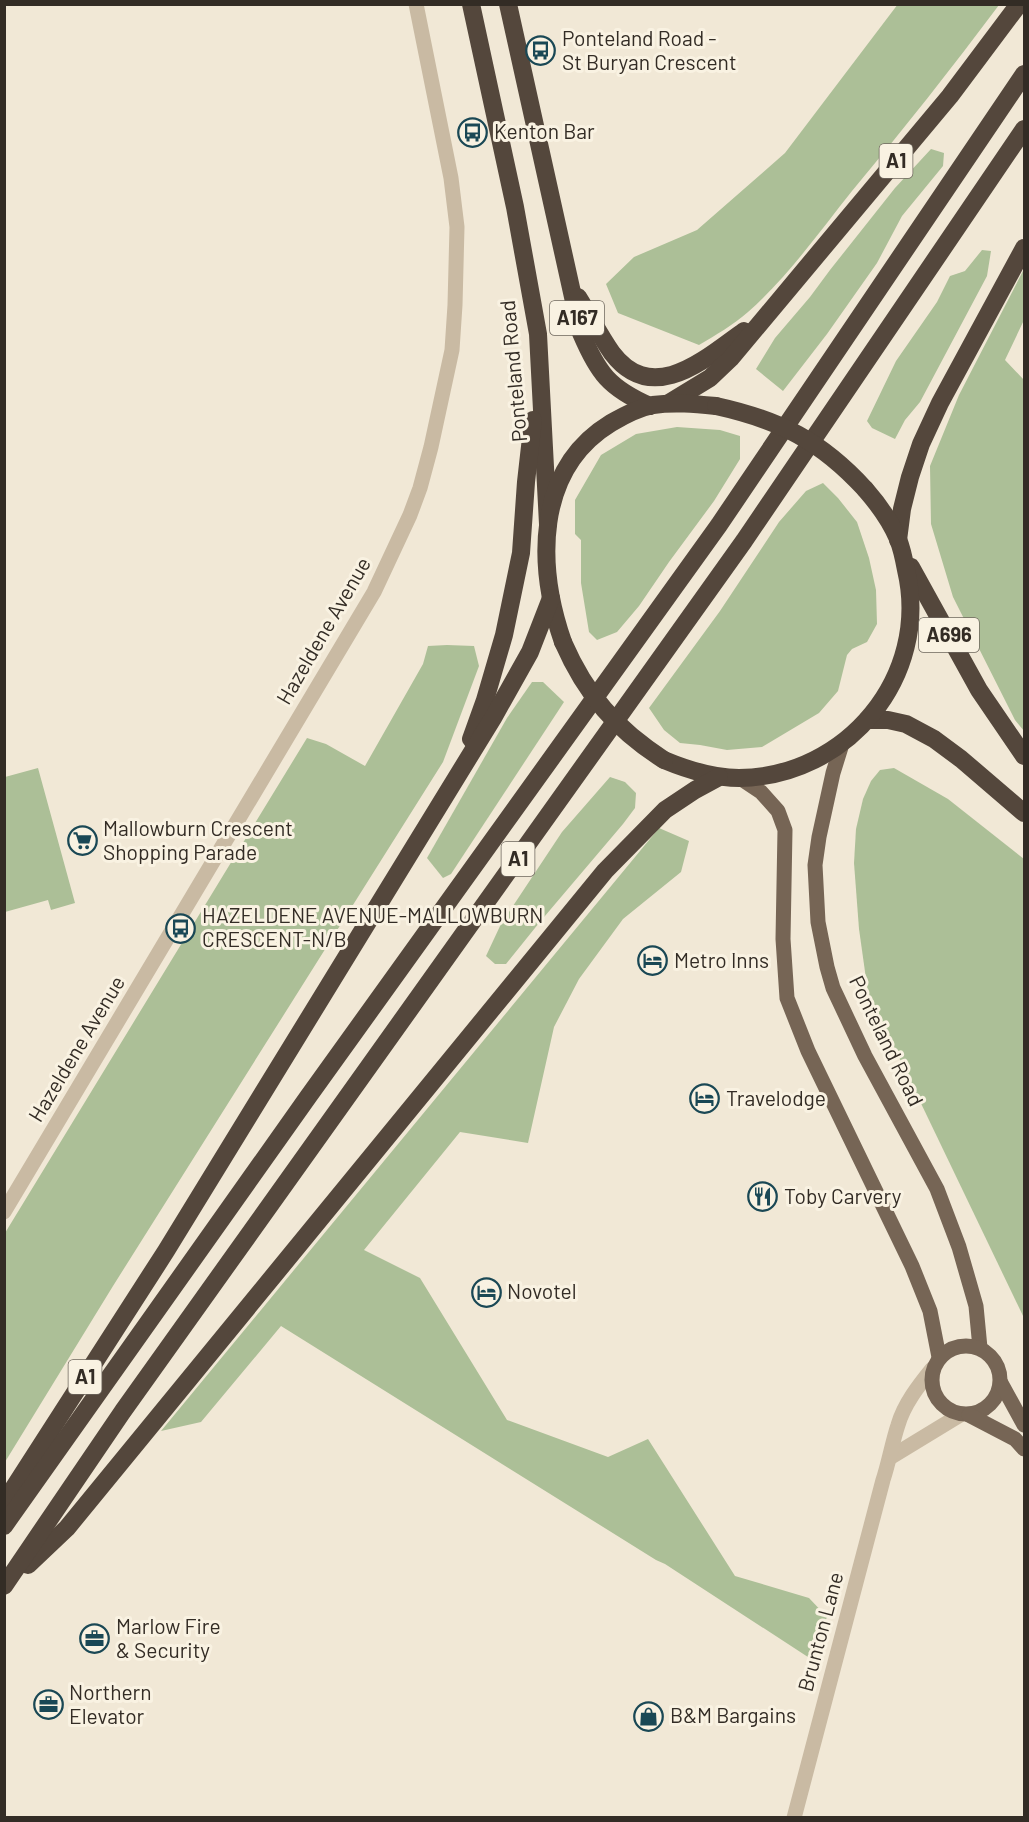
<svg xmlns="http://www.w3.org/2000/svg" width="1029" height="1822" font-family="Barlow,sans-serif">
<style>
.green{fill:#acbf97}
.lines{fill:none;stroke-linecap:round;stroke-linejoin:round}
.minor{stroke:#c9baa3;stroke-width:15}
.major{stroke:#766555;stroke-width:15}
.highway{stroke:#54473c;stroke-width:18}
.highway-bridge{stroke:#54473c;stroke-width:18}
.labels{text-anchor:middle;stroke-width:6;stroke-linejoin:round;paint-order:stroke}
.shield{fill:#f9f2e2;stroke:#6e675e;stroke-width:1.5}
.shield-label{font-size:20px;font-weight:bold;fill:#332c25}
.poi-label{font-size:21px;fill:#332c25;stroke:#f9f2e2;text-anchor:start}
.street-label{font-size:21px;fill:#332c25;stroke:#f9f2e2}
</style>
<rect width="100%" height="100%" fill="#f1e8d6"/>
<g class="green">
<path d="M898,4l101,1c-47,63 -96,125 -147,186 -32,40 -65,87 -104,121 -15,13 -32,23 -49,33l-81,-32 -12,-29 28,-27 63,-27 88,-77z"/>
<path d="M931,149l13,4 -1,13 -41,50 -25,47 -50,71 -44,57 -27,-22 19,-31 35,-41 20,-27 65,-82z"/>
<path d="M982,250l9,1 -4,25 -67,126 -15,18 -10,19 -23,-11 -5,-7 29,-60 41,-59 13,-26 15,-5z"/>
<path d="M1024,269v51l-19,40 19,20v351l-9,-11 -62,-123 -22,-73 -1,-58 29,-71z"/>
<path d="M677,427l43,3 20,6v23l-26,42 -45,61 -30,44 -22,26 -20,8 -8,-8 -8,-49v-43l-6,-6v-34l26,-45 35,-21z"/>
<path d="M823,483l15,15 19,24 12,36 7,32 1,34 -10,18 -15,7 -5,6 -9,36 -19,22 -57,34 -35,3 -27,-5 -20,-2 -16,-13 -15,-22 71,-97 59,-89 27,-31z"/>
<path d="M447,645l27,1 5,20 -36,96 -330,524 -108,176v-229l302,-495 19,6 39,22 58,-102 5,-18z"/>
<path d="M532,682h11l21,20 -113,172 -8,4 -16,-20 80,-140z"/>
<path d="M38,768l37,135 -24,7 -3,-10 -43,12v-135z"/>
<path d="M894,768l54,31 76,60v459l-156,-325 -9,-64 -5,-66 2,-34 7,-30 8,-18 9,-11z"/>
<path d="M610,777l15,5 11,11 -1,15 -12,16 -84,99 -33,41h-11l-9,-8 15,-32 61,-92z"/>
<path d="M659,828l30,13 -8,31 -58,47 -44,60 -25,48 -26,116 -68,-11 -96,118 56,28 87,142 101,37 40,-18 87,137 74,22 18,19 -16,42 -146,-95 -9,-4 -375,-234 -80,96 -40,9z"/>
</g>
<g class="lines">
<g class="minor">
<path d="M4,1212l370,-620 36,-77 10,-27 11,-41 21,-97 3,-45 2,-78 -6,-49 -35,-174"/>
<path d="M891,1457l69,-42"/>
<path d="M794,1818l89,-338c6,-18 9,-37 15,-55 6,-21 21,-40 34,-56"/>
</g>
<g class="major">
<path d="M842,744l-9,29 -14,64 -4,28 3,57 9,45 6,21 32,68 72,133 22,58 17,59 4,42"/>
<path d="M740,778l21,14 17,19 7,19 -2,109 4,59 21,53 104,215 18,45 9,46"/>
<circle cx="966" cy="1380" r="34"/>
<path d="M1001,1383l23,42"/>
<path d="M969,1415l46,24 9,10"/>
</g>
<g class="highway">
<path d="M471,4l44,203 23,127 10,190"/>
<path d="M508,4l73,329c17,40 28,55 69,73"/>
<path d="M578,297c12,19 22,39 34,56 41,54 94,5 132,-22"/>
<path d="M669,403l41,-25 21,-20 219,-262 69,-92"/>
<path d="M898,540l4,-31 8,-32 11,-33 19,-41 84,-155"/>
<path d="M911,567l68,123 45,66"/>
<path d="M563,642c-26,-75 -29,-172 48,-219 12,-7 27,-15 42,-18 21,-3 42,-1 63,1"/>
<path d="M867,720h21l18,4 28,15 27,20 63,54"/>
<path d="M471,739l14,-39 19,-65 17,-82 5,-71 7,-62"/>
<path d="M664,760c24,10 49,18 75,18 108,-1 192,-102 167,-208 -2,-11 -4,-21 -8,-31 -8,-19 -19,-34 -33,-50"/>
<path d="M4,1503l162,-252 327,-533 37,-66 21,-54"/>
<path d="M4,1526l304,-429 411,-572 305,-451"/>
<path d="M28,1565l39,-37 538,-657 60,-61 30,-20 24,-13"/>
<path d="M4,1586l119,-175 621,-870 280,-412"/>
</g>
<g class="highway-bridge">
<path d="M716,406c64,14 105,35 149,83"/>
<path d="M563,642c23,53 53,87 101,118"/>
</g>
</g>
<defs>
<symbol id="bus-ring" viewBox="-11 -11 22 22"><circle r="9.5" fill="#f9f2e2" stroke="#1a4855" stroke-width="1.5"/><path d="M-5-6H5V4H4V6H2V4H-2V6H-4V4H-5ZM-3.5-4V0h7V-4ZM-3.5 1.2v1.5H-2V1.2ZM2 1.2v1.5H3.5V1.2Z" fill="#1a4855"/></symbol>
<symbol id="supermarket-ring" viewBox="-11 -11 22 22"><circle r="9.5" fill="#f9f2e2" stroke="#1a4855" stroke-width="1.5"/><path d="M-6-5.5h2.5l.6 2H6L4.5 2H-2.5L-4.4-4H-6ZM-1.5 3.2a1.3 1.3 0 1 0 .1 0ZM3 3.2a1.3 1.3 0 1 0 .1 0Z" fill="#1a4855"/></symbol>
<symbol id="hotel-ring" viewBox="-11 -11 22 22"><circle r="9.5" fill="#f9f2e2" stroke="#1a4855" stroke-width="1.5"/><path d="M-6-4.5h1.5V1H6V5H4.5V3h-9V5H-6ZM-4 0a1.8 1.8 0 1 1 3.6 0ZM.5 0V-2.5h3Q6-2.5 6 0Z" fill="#1a4855"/></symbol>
<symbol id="restaurant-ring" viewBox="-11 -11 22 22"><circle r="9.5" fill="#f9f2e2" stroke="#1a4855" stroke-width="1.5"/><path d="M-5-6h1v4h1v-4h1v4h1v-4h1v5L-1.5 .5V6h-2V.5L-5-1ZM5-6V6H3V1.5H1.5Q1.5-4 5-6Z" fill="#1a4855"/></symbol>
<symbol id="office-ring" viewBox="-11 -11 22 22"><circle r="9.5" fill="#f9f2e2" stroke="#1a4855" stroke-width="1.5"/><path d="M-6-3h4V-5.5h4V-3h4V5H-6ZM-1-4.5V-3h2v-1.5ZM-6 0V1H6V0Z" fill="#1a4855"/></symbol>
<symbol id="shop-ring" viewBox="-11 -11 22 22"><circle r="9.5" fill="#f9f2e2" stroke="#1a4855" stroke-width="1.5"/><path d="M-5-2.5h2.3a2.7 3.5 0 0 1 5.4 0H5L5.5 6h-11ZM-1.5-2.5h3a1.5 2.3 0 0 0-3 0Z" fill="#1a4855"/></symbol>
</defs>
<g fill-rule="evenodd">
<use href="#bus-ring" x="524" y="34" width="33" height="33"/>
<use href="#bus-ring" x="456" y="116" width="33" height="33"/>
<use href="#supermarket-ring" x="66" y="824" width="33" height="33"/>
<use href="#bus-ring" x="164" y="912" width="33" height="33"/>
<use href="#hotel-ring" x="636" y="944" width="33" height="33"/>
<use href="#hotel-ring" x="688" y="1082" width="33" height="33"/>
<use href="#restaurant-ring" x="746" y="1180" width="33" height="33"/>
<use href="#hotel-ring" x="470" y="1276" width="33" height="33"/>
<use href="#office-ring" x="78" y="1622" width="33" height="33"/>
<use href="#office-ring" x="32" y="1688" width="33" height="33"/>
<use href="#shop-ring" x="632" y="1700" width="33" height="33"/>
</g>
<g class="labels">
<g class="shield">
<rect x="879.5" y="144" width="33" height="34" rx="4.5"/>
<rect x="550" y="301" width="54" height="34" rx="4.5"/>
<rect x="919" y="618" width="60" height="34" rx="4.5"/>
<rect x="501.5" y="842" width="33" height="34" rx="4.5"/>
<rect x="68.5" y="1360" width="33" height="34" rx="4.5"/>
</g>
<g class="shield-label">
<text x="896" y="168">A1</text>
<text x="577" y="325">A167</text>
<text x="949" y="642">A696</text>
<text x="518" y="866">A1</text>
<text x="85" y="1384">A1</text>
</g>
<g class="poi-label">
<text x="562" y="46">Ponteland Road -<tspan x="562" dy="24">St Buryan Crescent</tspan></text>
<text x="494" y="139">Kenton Bar</text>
<text x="103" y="836">Mallowburn Crescent<tspan x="103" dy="24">Shopping Parade</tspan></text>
<text x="202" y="923">HAZELDENE AVENUE-MALLOWBURN<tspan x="202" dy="24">CRESCENT-N/B</tspan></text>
<text x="674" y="968">Metro Inns</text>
<text x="726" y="1106">Travelodge</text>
<text x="784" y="1204">Toby Carvery</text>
<text x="507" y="1299">Novotel</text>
<text x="116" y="1634">Marlow Fire<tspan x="116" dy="24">&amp; Security</tspan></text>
<text x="69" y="1700">Northern<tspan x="69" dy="24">Elevator</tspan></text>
<text x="670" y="1723">B&amp;M Bargains</text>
</g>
<g class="street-label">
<text transform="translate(514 371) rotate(-95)" y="7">Ponteland Road</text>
<text transform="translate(324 631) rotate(-60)" y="7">Hazeldene Avenue</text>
<text transform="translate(886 1041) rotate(64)" y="7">Ponteland Road</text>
<text transform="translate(77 1049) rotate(-59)" y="7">Hazeldene Avenue</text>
<text transform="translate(821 1632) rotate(-75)" y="7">Brunton Lane</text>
</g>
</g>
<rect width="1029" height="1822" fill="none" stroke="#332c25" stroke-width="12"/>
</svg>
